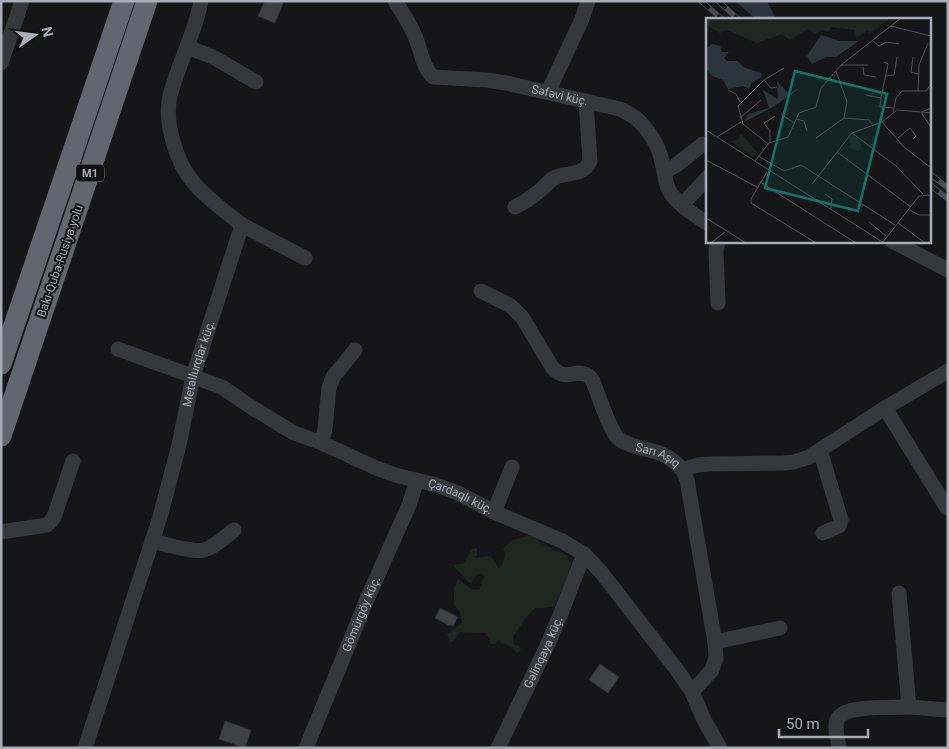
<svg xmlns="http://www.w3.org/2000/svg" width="949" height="749" font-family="Roboto,sans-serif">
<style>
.green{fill:#1e261f}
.water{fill:#2c353c}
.building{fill:#404145;stroke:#303034}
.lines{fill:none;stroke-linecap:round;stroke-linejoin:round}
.minor{stroke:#37383d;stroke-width:15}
.highway{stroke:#63666e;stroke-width:21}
.rail-casing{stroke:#4a4c52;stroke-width:5.5}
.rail{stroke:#111113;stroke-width:4;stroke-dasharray:11;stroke-linecap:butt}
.labels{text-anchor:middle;stroke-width:4;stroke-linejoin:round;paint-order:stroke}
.shield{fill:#111113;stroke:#7b7e86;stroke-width:1}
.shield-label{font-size:11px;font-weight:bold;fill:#a8adb8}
.street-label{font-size:12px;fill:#a8adb8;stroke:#111113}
.inset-road{fill:none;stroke:#505258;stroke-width:1}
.view{fill:#0f766e;fill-opacity:0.15;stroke:#0f766e;stroke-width:2.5}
.inset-edge{fill:none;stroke:#a8adb8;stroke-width:2.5}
</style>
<rect width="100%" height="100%" fill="#161618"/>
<path class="green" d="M535,534l5,9 28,13 1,5 3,2 -2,3 -3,11 -12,29 -12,2h-7l-9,8 -14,21 1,7 5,2 2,5 -5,2 -4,-6 -14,-6 -3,3h-5l-1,-5 -3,-6 -26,-1 -6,9 -4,2 -3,-9 15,-11 -2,-11 -6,-7v-16l4,-10 14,10 7,1 5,-14 -3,-3 -6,3 -4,8 -16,-16 -1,-3 4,-1h5l9,-15 5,-1v7l-4,3 17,-2 5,5 4,8c4,-7 8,-13 4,-20l8,-8z"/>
<path class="water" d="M735,1h32l9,18h-20z"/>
<g class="building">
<path d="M265,1h19l-9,22 -17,-7z"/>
<path d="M440,608l18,9 -5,9 -3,-1v1l-15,-8z"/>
<path d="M600,664l19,13 -11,16 -19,-13z"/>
<path d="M225,721l26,9 -6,18 -26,-9z"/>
</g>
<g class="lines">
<g class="minor">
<path id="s1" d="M395,1c8,12 15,23 20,35 6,14 7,30 18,41l54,3 19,3 114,26c6,3 12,6 17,10 12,11 22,27 25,43 3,10 2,20 8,30 8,13 25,23 38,32"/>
<path d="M187,47l26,10 43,25"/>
<path d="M1,63l21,-62"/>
<path d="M548,92l34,-73 6,-18"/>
<path d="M664,172l11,-6 28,-22"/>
<path d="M682,205l26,-28"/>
<path d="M515,207c8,-4 16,-9 23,-15 7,-5 11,-12 18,-15 13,-5 28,-1 34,-16l-4,-60"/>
<path d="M242,225l63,33"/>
<path d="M892,241l56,29"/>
<path id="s2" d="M481,291l30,15 11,11 30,50c14,16 23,1 35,8 3,1 4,4 6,6 5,13 16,48 25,57 10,9 31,11 44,16 9,4 14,9 21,16l14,-5 11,-1 75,-1 11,-1 15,-5 76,-49 63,-37"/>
<path d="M718,303l-2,-53 2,-9"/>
<path id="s3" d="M118,349l104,38 29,20 43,26 28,10 54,25 19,7 41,10 22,8 36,19 68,29 22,13 17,18 76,98 15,22 12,28 16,28"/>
<path d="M885,408l62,100"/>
<path d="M322,443l3,-15 4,-40 4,-11 22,-27"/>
<path d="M820,450l21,70 -2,6 -16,7"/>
<path d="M683,470l4,10 28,162 1,16 -4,12 -20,22"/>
<path d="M494,512l18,-45"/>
<path d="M1,532l46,-7 4,-4 3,-4 19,-56"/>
<path d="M152,541c13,3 41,12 52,9 11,-3 21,-13 30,-20"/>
<path d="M899,593l10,114 39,3"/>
<path d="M715,642l65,-14"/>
<path id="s4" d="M85,748l75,-231 19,-72 14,-69 49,-151c-17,-14 -35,-26 -49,-43 -17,-20 -29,-60 -23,-86 8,-32 25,-62 31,-95"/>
<path id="s5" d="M306,748l62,-151 41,-92 8,-25"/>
<path id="s6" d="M498,748l49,-102 14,-33 23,-59"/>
<path d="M839,748c-1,-9 -5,-20 -2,-28 6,-16 57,-12 72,-13"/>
</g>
<g class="highway">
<path d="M1,364l123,-363"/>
<path d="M1,436l146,-435"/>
</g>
<defs>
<g id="rail">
<path d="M701,1l21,18"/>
<path d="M718,1l20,18"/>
<path d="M930,174l18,14"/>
<path d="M930,185l18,14"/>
</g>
</defs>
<use href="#rail" class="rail-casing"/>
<use href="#rail" class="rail"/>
</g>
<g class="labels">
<rect class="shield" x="76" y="164.5" width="28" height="17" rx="4"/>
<g class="shield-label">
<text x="90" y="177">M1</text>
</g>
<g class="street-label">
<text dy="4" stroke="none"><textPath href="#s1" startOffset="214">Səfəvi küç.</textPath></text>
<text transform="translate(60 261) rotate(-71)" y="4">Bakı-Quba-Rusiya yolu</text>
<text dy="4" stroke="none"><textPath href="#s4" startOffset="401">Metallurqlar küç.</textPath></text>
<text dy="4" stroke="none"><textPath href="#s2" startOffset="260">Sarı Aşıq</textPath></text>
<text dy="4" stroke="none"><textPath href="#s3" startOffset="375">Çardaqlı küç.</textPath></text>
<text dy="4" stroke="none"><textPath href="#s5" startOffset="145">Gömürgöy küç.</textPath></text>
<text dy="4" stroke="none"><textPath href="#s6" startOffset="106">Gəlinqaya küç.</textPath></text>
</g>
</g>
<g transform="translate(706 18)">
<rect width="225" height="225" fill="#161618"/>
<path d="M0,0h185l-21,15 -3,-2 -11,7 -1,-8 -24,-3 -2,5 -7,-2 -6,4 -8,-5 -18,11 -8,-6 -25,9 -30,-13 -7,3 -14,-8zM35,116l16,18 -3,5 -24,-16 8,-1zM147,117l9,9 -3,8 -11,-5 3,-3 -3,-5z" fill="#1e261f"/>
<path d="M115,17l19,6h19l-23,16h-10l-14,7 -5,-8zM6,26l8,2 2,6h7l-5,6 3,3h11l5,6 18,6 1,4 -10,5 -3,7 -6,-3 -15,3 -5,-9 -11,-4 -6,-8v-20zM71,63l12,13 12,-7 -26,19 -31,16 4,-8 21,-6 -6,-18 15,9z" fill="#2c353c"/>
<path class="inset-road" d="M185,8l40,10M166,22l7,6 7,-4 13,2M207,39l-2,15 7,2M135,47h27M157,49l1,8 12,2M180,58l8,-1 3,-18M58,62l7,8 6,-1M22,72l8,4 4,8M212,73h8l5,-7M160,77l15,3 7,-34 -4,-2M175,80l-1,9 13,1M187,95l3,-15 6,-7h16l1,-26 9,-22M225,95l-9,-1v2l9,13M75,96l13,9M34,100l21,-18M138,100l25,2 3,4M90,101l8,2 3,10M176,104l22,25 27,21M0,112l178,113M146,115l44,33 27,28M11,119l24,-15M110,120l28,-20 3,-16 -11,-31M192,120l12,-10 6,8 -3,3M64,124v-11l-6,-8 11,-7M62,126l-25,-20 -5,-18 26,-26 20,-12M131,134l74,55M52,138l26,15 17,-6 94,60M0,142l51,27M49,143l14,-18 19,-6 11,-24 17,-6 5,-19 20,-23 60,-47M61,154l-16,27v4l65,40M54,164l96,61M106,166l40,-51 30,-11 15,-12 25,2 9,-4M119,176l7,5 -1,9M204,192l9,5h12M0,200l40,25M163,204l17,14M192,205l27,20M6,224l13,-10M177,224l36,-46 12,-1"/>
<path class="view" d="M89,53l92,23 -29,117 -93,-23z"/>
<rect width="225" height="225" class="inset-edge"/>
</g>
<rect width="949" height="749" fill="none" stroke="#a8adb8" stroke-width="5"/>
<g transform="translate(35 35) rotate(76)" stroke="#111113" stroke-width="4" paint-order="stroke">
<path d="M0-4L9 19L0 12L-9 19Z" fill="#a8adb8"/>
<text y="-8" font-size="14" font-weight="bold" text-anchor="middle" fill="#a8adb8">N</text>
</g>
<path d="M779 729v8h89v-8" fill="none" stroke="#a8adb8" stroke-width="2.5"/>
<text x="786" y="729" font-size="15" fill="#a8adb8" stroke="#111113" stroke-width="4" paint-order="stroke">50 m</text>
</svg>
